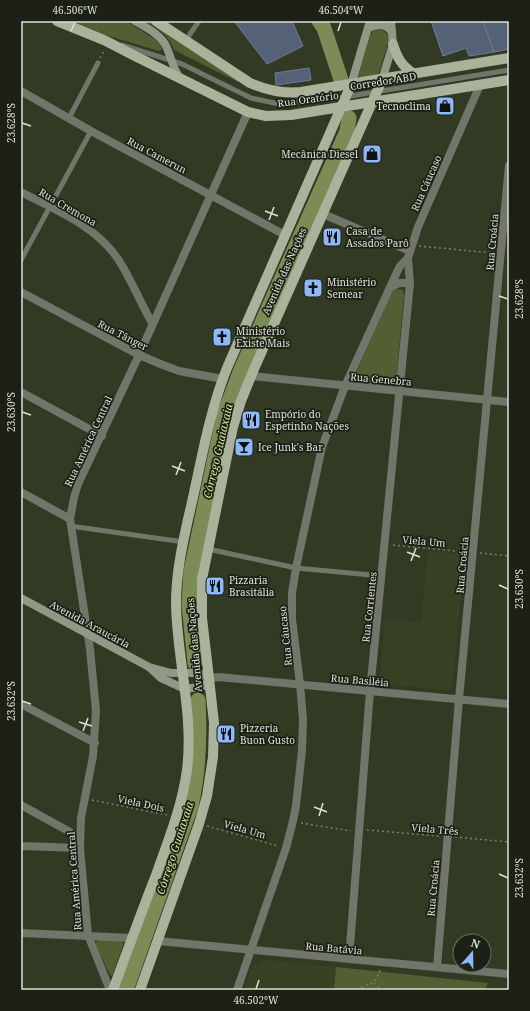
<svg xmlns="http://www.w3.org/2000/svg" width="530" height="1011" font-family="'Noto Serif',serif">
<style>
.built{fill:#384124}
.green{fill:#515f33}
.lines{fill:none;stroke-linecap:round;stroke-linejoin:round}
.river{stroke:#7b8c56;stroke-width:15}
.building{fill:#546176;stroke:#6f7d93}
.path{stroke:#797f6d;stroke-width:1.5;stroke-dasharray:2 3;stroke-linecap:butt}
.service{stroke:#71756a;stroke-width:5}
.minor{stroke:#71756a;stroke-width:8}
.tertiary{stroke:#71756a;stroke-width:8}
.secondary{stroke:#929887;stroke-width:8}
.primary{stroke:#aab29c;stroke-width:10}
.ticks{fill:none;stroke:#dce1d4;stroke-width:1.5}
.labels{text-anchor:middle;stroke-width:3.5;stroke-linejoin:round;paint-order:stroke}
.street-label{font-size:10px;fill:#dce1d4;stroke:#1c2016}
.poi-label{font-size:10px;fill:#dce1d4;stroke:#1c2016;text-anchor:start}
.water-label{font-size:11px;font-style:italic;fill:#cde897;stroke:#1c2016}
.neatline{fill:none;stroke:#dce1d4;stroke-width:1.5}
.ticks-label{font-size:10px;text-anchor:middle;fill:#dce1d4}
</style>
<rect width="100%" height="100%" fill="#333a24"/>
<g class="built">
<path d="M428,551l37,4 -13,133 -4,2 -64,-6 -4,-3 5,-61 36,2z"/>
<path d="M264,960l72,7 -2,23h-90l8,-24z"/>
</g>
<g class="green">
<path d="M68,21h58l30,19 5,6 1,4 -3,1 -47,-14z"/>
<path d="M145,21h4l90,60 -1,1 -64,-32c-5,-15 -16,-21 -29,-29z"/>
<path d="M378,29c6,1 10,4 11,10l-10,34 -1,2 -18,3 -2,-2 12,-40 3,-5z"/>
<path d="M397,289l6,1 1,5 -8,86 -1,3 -5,2 -32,-3 -4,-4 1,-4 37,-83z"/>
<path d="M99,940l22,1 3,2 -12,33 -2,-1 -14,-30v-3z"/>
<path d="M336,967l152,16 -3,7h-151z"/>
</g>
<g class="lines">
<g class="river">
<path d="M319,21l5,7 17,52"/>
<path d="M195,663l-6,-58 2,-34 33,-156 16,-43 107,-241 2,-13"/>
<path d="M126,990l65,-184c8,-35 9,-70 7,-106"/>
</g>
</g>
<g class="building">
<path d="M234,21h58l11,25 -36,18z"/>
<path d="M431,21h52l11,31 -25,4 -3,-8 -23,8z"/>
<path d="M483,21h26v28l-15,3z"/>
<path d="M309,68l2,12 -35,5 -1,-12z"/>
</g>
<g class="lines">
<g class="path">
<path d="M100,58l4,-7"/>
<path d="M419,246l74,7"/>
<path d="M228,387l8,3"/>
<path d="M393,545l72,7"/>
<path d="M480,553l29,3"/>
<path d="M92,800l75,15"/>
<path d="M301,823l50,8"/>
<path d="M207,826l71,20"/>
<path d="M367,830l72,6"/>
<path d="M455,837l54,5"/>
<path d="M374,983l8,7"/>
<path d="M357,990c12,-9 17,-2 23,-20"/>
</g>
<g class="service">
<path d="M186,40l13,-19"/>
<path d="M122,45l60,19 69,34 28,6 53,-5 177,-29"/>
<path d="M69,118l29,-55"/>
<path d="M21,260l70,-129"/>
<path d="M70,526l114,16"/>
<path d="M208,549l88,19 86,8"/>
</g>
<g class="minor">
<path d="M21,91l70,40 194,104"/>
<path d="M21,192c34,18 74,33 97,67 13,20 22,43 34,64"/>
<path d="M323,214l87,37"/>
<path d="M390,288l9,-5h11"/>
<path d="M21,292l118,63 24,10 16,6 44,8"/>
<path d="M251,376l258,26"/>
<path d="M21,392l81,44"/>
<path d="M21,492l49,27"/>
<path d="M21,704l74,39"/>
<path d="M21,805l58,32"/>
<path d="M21,846l59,2"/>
<path d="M21,933l111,5"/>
<path d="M158,941l351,33"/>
<path d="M349,959l21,-268 40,-408 -2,-25"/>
<path d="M437,967l22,-268 50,-534"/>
<path d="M110,990l-22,-55 -8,-87 1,-30 12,-62 3,-45 -6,-62 -20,-130 4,-21 4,-14 61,-129 109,-243"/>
<path d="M237,990l49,-142 7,-27 3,-15 6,-56 1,-31 -3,-35 -8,-65v-26l4,-25 26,-121 23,-61 52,-114 3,-6 8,-8 10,-31 62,-142"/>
</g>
<path class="tertiary" d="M209,678l10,-1 290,27"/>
<g class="secondary">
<path d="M135,21c10,6 23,12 30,23 6,11 7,24 15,34"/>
<path d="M368,28c9,-4 17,-5 24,4"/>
<path d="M382,80l11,-36 -2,-23"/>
<path d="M351,85l19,-64"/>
<path d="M21,598l128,69 22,6h29l9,5 -4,8 -20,3 -24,-11 -12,-11"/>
</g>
<g class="primary">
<path d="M57,21l47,19 31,16 113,56 18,4 25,-1 218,-35"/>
<path d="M156,21l94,62c16,7 33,11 51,9l208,-34"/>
<path d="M393,44c4,14 9,22 21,30"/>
<path d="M113,990c14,-38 28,-77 43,-115 12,-34 26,-68 31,-105 7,-56 -10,-110 -11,-166 0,-38 10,-75 18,-111 9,-42 17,-85 33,-125l124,-283"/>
<path d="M140,990l59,-166 8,-28 6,-39 1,-34 -5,-45 -7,-60v-39l31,-152 8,-26 13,-32 128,-289"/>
</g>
</g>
<path class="ticks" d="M71,31l4,-9M338,31l3,-9M22,123l9,3M265,211l13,5M269,220l5,-13M499,296l9,3M22,412l9,3M172,466l13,5M176,475l5,-13M407,552l13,5M411,561l5,-13M499,585l9,4M22,701l9,3M79,722l13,4M83,731l5,-13M314,807l13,5M319,816l4,-13M499,874l9,4M256,989l3,-9"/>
<defs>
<symbol id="shop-square" viewBox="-11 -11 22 22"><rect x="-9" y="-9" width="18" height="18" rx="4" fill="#8db9fc" stroke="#1c2016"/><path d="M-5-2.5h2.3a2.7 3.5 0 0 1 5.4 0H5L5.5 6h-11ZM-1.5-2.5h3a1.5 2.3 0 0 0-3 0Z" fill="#111"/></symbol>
<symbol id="restaurant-square" viewBox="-11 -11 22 22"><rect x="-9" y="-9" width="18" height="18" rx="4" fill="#8db9fc" stroke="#1c2016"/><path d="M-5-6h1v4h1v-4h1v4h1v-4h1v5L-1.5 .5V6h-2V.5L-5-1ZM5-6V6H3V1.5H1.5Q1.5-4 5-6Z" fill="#111"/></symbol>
<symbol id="church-square" viewBox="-11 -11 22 22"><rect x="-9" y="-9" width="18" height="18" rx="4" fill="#8db9fc" stroke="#1c2016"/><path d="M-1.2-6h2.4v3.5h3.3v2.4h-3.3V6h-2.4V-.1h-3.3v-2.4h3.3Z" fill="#111"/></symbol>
<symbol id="bar-square" viewBox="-11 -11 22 22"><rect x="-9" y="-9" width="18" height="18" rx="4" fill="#8db9fc" stroke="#1c2016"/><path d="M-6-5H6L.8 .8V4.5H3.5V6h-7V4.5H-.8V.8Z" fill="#111"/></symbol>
</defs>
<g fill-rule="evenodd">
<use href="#shop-square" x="434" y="95" width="22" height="22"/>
<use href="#shop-square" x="361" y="143" width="22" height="22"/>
<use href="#restaurant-square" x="321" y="226" width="22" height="22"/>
<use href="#church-square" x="302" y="277" width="22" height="22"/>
<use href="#church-square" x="211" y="326" width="22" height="22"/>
<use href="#restaurant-square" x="240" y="409" width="22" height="22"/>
<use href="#bar-square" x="233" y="436" width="22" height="22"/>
<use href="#restaurant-square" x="204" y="575" width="22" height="22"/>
<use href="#restaurant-square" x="215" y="723" width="22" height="22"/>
</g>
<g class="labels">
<g class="street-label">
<text transform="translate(383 81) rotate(-9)" y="4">Corredor ABD</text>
<text transform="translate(308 99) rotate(-8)" y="4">Rua Oratório</text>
<text transform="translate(157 155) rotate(28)" y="4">Rua Camerun</text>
<text transform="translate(426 183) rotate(-66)" y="4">Rua Cáucaso</text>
<text transform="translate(68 207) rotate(30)" y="4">Rua Cremona</text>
<text transform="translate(492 242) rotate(-85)" y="4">Rua Croácia</text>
<text transform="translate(284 271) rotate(-66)" y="4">Avenida das Nações</text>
<text transform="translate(123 335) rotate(27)" y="4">Rua Tânger</text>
<text transform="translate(381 379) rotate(5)" y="4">Rua Genebra</text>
<text transform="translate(88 441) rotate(-65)" y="4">Rua América Central</text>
<text transform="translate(424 541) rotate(5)" y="4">Viela Um</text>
<text transform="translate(462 565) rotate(-85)" y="4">Rua Croácia</text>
<text transform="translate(369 607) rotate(-84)" y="4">Rua Corrientes</text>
<text transform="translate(90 624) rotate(28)" y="4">Avenida Araucária</text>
<text transform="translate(285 636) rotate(-96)" y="4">Rua Cáucaso</text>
<text transform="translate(194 645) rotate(-95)" y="4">Avenida das Nações</text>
<text transform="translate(360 680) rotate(5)" y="4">Rua Basiléia</text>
<text transform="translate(141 803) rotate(12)" y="4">Viela Dois</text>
<text transform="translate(245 829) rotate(16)" y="4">Viela Um</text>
<text transform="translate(435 829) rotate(5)" y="4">Viela Três</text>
<text transform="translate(74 881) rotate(-94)" y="4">Rua América Central</text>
<text transform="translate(433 888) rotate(-85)" y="4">Rua Croácia</text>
<text transform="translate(334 948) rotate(5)" y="4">Rua Batávia</text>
</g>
<g class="poi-label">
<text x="431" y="110" text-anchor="end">Tecnoclima</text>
<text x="358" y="158" text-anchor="end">Mecânica Diesel</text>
<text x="346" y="235">Casa de<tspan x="346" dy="12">Assados Parô</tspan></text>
<text x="327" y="286">Ministério<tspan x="327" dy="12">Semear</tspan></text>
<text x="236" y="335">Ministério<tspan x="236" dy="12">Existe Mais</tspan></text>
<text x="265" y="418">Empório do<tspan x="265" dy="12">Espetinho Nações</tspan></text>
<text x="258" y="451">Ice Junk's Bar</text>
<text x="229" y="584">Pizzaria<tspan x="229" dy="12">Brasitália</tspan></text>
<text x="240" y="732">Pizzeria<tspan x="240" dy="12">Buon Gusto</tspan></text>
</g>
<g class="water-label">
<text transform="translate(218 451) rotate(-77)" y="4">Córrego Guaiaxaia</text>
<text transform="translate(175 848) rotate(-72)" y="4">Córrego Guaiaxaia</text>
</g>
</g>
<rect width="530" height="1011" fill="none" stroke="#1c2016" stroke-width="44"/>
<g transform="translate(472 953) rotate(20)"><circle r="19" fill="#1c2016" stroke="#696d62"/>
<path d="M0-3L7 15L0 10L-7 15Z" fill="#8db9fc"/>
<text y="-6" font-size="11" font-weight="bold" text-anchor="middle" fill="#dce1d4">N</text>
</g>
<rect x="22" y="22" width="486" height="967" class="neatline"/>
<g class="ticks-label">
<text x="75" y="14">46.506°W</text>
<text x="341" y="14">46.504°W</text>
<text transform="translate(11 123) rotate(-90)" y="4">23.628°S</text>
<text transform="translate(519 299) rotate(-90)" y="4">23.628°S</text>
<text transform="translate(11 412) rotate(-90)" y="4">23.630°S</text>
<text transform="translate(519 589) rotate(-90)" y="4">23.630°S</text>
<text transform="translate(11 701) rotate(-90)" y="4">23.632°S</text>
<text transform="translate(519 878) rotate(-90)" y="4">23.632°S</text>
<text x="256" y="1004">46.502°W</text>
</g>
</svg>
